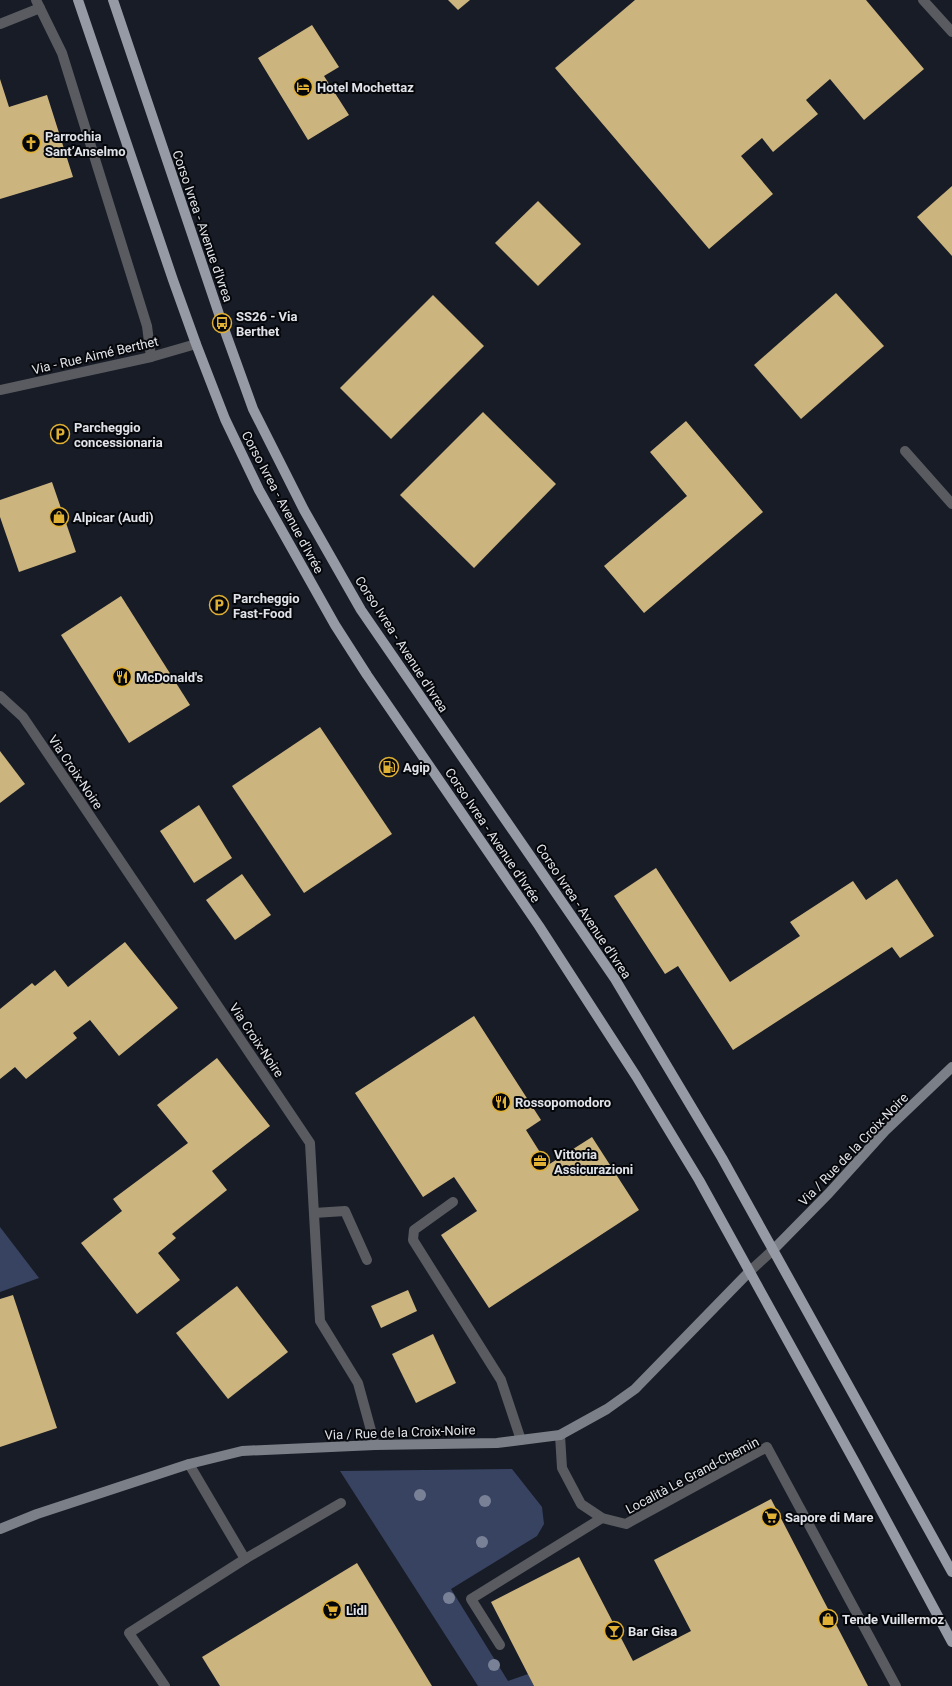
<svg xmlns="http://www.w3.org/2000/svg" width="952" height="1686" font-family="Roboto,sans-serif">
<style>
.green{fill:#374361}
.building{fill:#ccb47e}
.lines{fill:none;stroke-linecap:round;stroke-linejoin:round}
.lane{stroke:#595b60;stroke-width:10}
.street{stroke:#595b60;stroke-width:10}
.secondary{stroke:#7b7f87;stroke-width:10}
.primary{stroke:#969aa5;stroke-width:10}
.tree{fill:#798196}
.labels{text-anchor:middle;stroke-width:4;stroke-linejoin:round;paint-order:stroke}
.poi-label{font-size:13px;font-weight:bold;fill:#e0e3e9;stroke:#05070b;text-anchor:start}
.street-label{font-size:13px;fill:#e0e3e9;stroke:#05070b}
</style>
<rect width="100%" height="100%" fill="#181c26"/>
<g class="green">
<path d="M0,1227l39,51 -39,14z"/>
<path d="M512,1469l30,38 2,17 -7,12 -86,53 57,92 20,-7 6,12h-56l-138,-215z"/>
</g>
<g class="building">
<path d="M448,0h22l-12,10z"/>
<path d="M635,0h231l58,69 -60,51 -34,-41 -24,21 12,14 -45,38 -11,-14 -21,18 32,38 -64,55 -154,-181z"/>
<path d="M312,25l27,42 -15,9 25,39 -41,25 -50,-82z"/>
<path d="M0,79l9,28 38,-12 26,82 -73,22z"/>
<path d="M952,186v70l-35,-39z"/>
<path d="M538,201l43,43 -43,42 -43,-43z"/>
<path d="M836,293l48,53 -83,73 -47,-54z"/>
<path d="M433,295l51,51 -93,93 -51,-51z"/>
<path d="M483,412l73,72 -82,84 -74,-73z"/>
<path d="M686,421l77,91 -119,101 -40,-47 83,-70 -37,-44z"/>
<path d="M52,482l24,70 -57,20 -19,-55v-17z"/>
<path d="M121,596l69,109 -61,38 -68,-108z"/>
<path d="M320,727l72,107 -88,59 -72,-107z"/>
<path d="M0,751l25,33 -25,19z"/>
<path d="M199,805l33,53 -38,25 -34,-52z"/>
<path d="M656,868l74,114 70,-46 -10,-14 63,-41 13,19 31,-21 37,57 -34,22 -8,-11 -159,103 -55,-84 -13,8 -51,-78z"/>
<path d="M242,874l29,41 -36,25 -29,-40z"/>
<path d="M125,942l53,66 -59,48 -29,-36 -17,13 4,5 -51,41 -11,-12 -15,12v-70l32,-26 3,3 20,-16 13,17z"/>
<path d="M474,1016l67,104 -15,10 22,35 44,-28 47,73 -150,98 -48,-73 36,-24 -23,-34 -31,20 -68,-104z"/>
<path d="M217,1058l53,68 -58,45 15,19 -55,44 4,4 -18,15 22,27 -43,34 -56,-71 41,-32 -9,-12 75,-56 -31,-38z"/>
<path d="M237,1286l51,66 -60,47 -52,-66z"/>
<path d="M408,1290l9,21 -36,17 -10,-22z"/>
<path d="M13,1295l44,133 -57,19v-148z"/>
<path d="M433,1334l23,49 -40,20 -24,-49z"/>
<path d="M771,1499l97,187h-334l-43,-84 88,-45 54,104 58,-30 -37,-71z"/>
<path d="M357,1563l75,123h-212l-18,-29z"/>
</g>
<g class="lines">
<g class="lane">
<path d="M0,24l40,-16"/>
<path d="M0,696l23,21 51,75 236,351 10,178 38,62 17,62"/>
<path d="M453,1202l-39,28 -1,10 88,140 20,60"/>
<path d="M314,1213l31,-2 22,49"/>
<path d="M560,1435l2,33 19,36 21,14 24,6 141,-77 129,239"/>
<path d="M245,1559l96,-56"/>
<path d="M500,1645l-29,-46 131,-81"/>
<path d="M165,1686l-36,-53 116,-74 -56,-95"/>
</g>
<g class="street">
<path d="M36,0l26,53 85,273 4,31"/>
<path d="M923,0l29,32"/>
<path d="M0,390l151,-33 45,-13"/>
<path d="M905,451l47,53"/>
<path d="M749,1272l24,-22"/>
</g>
<g class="secondary">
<path d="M773,1250l56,-57 56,-62 67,-64"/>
<path d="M0,1529l37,-15 152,-50 53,-13 133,-6 122,-2 63,-8 47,-26 28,-20 114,-117"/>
</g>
<g class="primary">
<path d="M78,0l95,280 23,64 29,75 34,71 76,135 32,50 172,251 97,150 63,104 158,286 95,176"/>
<path d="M113,0l109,323 31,86 51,101 57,100 254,369 107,179 230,414"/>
</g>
</g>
<g class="tree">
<circle cx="420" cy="1495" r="6"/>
<circle cx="485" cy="1501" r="6"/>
<circle cx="482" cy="1542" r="6"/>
<circle cx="449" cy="1598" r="6"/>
<circle cx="494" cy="1665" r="6"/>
</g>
<defs>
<symbol id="hotel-ring" viewBox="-11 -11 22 22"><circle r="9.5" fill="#05070b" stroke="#e0b034" stroke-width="1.5"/><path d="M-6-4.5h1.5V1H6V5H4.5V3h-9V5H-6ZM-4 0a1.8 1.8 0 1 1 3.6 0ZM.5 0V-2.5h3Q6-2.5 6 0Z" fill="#e0b034"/></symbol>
<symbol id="church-ring" viewBox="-11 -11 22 22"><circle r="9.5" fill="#05070b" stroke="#e0b034" stroke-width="1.5"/><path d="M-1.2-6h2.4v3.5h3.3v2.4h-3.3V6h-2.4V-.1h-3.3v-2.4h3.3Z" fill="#e0b034"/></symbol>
<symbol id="bus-ring" viewBox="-11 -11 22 22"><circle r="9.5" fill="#05070b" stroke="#e0b034" stroke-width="1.5"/><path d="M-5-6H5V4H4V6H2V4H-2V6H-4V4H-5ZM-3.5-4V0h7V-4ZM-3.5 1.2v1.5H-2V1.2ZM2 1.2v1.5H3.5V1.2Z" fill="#e0b034"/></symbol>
<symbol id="parking-ring" viewBox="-11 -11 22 22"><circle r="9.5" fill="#05070b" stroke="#e0b034" stroke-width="1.5"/><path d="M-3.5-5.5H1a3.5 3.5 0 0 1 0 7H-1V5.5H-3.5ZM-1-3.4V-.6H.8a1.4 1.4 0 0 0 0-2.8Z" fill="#e0b034"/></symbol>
<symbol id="shop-ring" viewBox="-11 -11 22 22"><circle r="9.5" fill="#05070b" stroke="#e0b034" stroke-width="1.5"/><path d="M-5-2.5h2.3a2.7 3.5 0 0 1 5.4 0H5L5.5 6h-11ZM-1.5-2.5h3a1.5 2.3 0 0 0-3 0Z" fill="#e0b034"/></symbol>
<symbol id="restaurant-ring" viewBox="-11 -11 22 22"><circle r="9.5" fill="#05070b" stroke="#e0b034" stroke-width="1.5"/><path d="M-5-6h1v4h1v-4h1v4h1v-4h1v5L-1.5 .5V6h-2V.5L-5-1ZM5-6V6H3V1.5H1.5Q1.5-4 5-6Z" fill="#e0b034"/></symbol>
<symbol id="fuel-ring" viewBox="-11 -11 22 22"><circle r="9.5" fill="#05070b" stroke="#e0b034" stroke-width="1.5"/><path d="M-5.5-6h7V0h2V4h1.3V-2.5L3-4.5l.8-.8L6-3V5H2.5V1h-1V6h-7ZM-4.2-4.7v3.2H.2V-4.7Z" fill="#e0b034"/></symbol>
<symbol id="office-ring" viewBox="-11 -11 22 22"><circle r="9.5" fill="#05070b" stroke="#e0b034" stroke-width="1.5"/><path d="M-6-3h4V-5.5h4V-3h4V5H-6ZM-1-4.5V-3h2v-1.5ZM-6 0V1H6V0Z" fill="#e0b034"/></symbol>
<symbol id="supermarket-ring" viewBox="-11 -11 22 22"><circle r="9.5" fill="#05070b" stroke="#e0b034" stroke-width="1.5"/><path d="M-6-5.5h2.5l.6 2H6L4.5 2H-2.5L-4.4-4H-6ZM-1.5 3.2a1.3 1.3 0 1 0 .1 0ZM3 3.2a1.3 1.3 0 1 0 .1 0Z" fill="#e0b034"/></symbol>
<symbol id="bar-ring" viewBox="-11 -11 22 22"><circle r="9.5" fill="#05070b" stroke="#e0b034" stroke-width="1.5"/><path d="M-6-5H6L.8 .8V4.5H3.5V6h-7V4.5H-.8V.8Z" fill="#e0b034"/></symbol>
</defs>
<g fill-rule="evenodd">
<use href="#hotel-ring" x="292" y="76" width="22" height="22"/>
<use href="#church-ring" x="20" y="132" width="22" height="22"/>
<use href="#bus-ring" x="211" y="312" width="22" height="22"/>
<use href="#parking-ring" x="49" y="423" width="22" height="22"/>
<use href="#shop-ring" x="48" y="506" width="22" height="22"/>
<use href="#parking-ring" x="208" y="594" width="22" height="22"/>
<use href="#restaurant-ring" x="111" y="666" width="22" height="22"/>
<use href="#fuel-ring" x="378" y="756" width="22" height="22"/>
<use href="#restaurant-ring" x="490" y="1091" width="22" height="22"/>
<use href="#office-ring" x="529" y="1150" width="22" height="22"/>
<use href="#supermarket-ring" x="760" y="1506" width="22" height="22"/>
<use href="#supermarket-ring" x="321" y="1599" width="22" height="22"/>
<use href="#shop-ring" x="817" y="1608" width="22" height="22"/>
<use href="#bar-ring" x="603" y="1620" width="22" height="22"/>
</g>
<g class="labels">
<g class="poi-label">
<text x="317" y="92">Hotel Mochettaz</text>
<text x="45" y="141">Parrochia<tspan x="45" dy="15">Sant’Anselmo</tspan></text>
<text x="236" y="321">SS26 - Via<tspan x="236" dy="15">Berthet</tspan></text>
<text x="74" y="432">Parcheggio<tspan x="74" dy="15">concessionaria</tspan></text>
<text x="73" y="522">Alpicar (Audi)</text>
<text x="233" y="603">Parcheggio<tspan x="233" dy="15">Fast-Food</tspan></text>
<text x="136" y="682">McDonald's</text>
<text x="403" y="772">Agip</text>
<text x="515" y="1107">Rossopomodoro</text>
<text x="554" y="1159">Vittoria<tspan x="554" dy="15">Assicurazioni</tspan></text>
<text x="785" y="1522">Sapore di Mare</text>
<text x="346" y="1615">Lidl</text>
<text x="842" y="1624">Tende Vuillermoz</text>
<text x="628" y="1636">Bar Gisa</text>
</g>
<g class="street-label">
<text transform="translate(203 226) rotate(71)" y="5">Corso Ivrea - Avenue d'Ivrea</text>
<text transform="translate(95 355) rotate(-13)" y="5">Via - Rue Aimé Berthet</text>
<text transform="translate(283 502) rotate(62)" y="5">Corso Ivrea - Avenue d'Ivrée</text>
<text transform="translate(402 644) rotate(57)" y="5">Corso Ivrea - Avenue d'Ivrea</text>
<text transform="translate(76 772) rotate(56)" y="5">Via Croix-Noire</text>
<text transform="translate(493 835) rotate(56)" y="5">Corso Ivrea - Avenue d'Ivrée</text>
<text transform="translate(584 911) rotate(56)" y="5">Corso Ivrea - Avenue d'Ivrea</text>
<text transform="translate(257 1040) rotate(56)" y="5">Via Croix-Noire</text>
<text transform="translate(853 1149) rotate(-46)" y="5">Via / Rue de la Croix-Noire</text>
<text transform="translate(400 1432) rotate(-2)" y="5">Via / Rue de la Croix-Noire</text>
<text transform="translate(692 1475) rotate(-28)" y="5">Località Le Grand-Chemin</text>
</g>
</g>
</svg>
